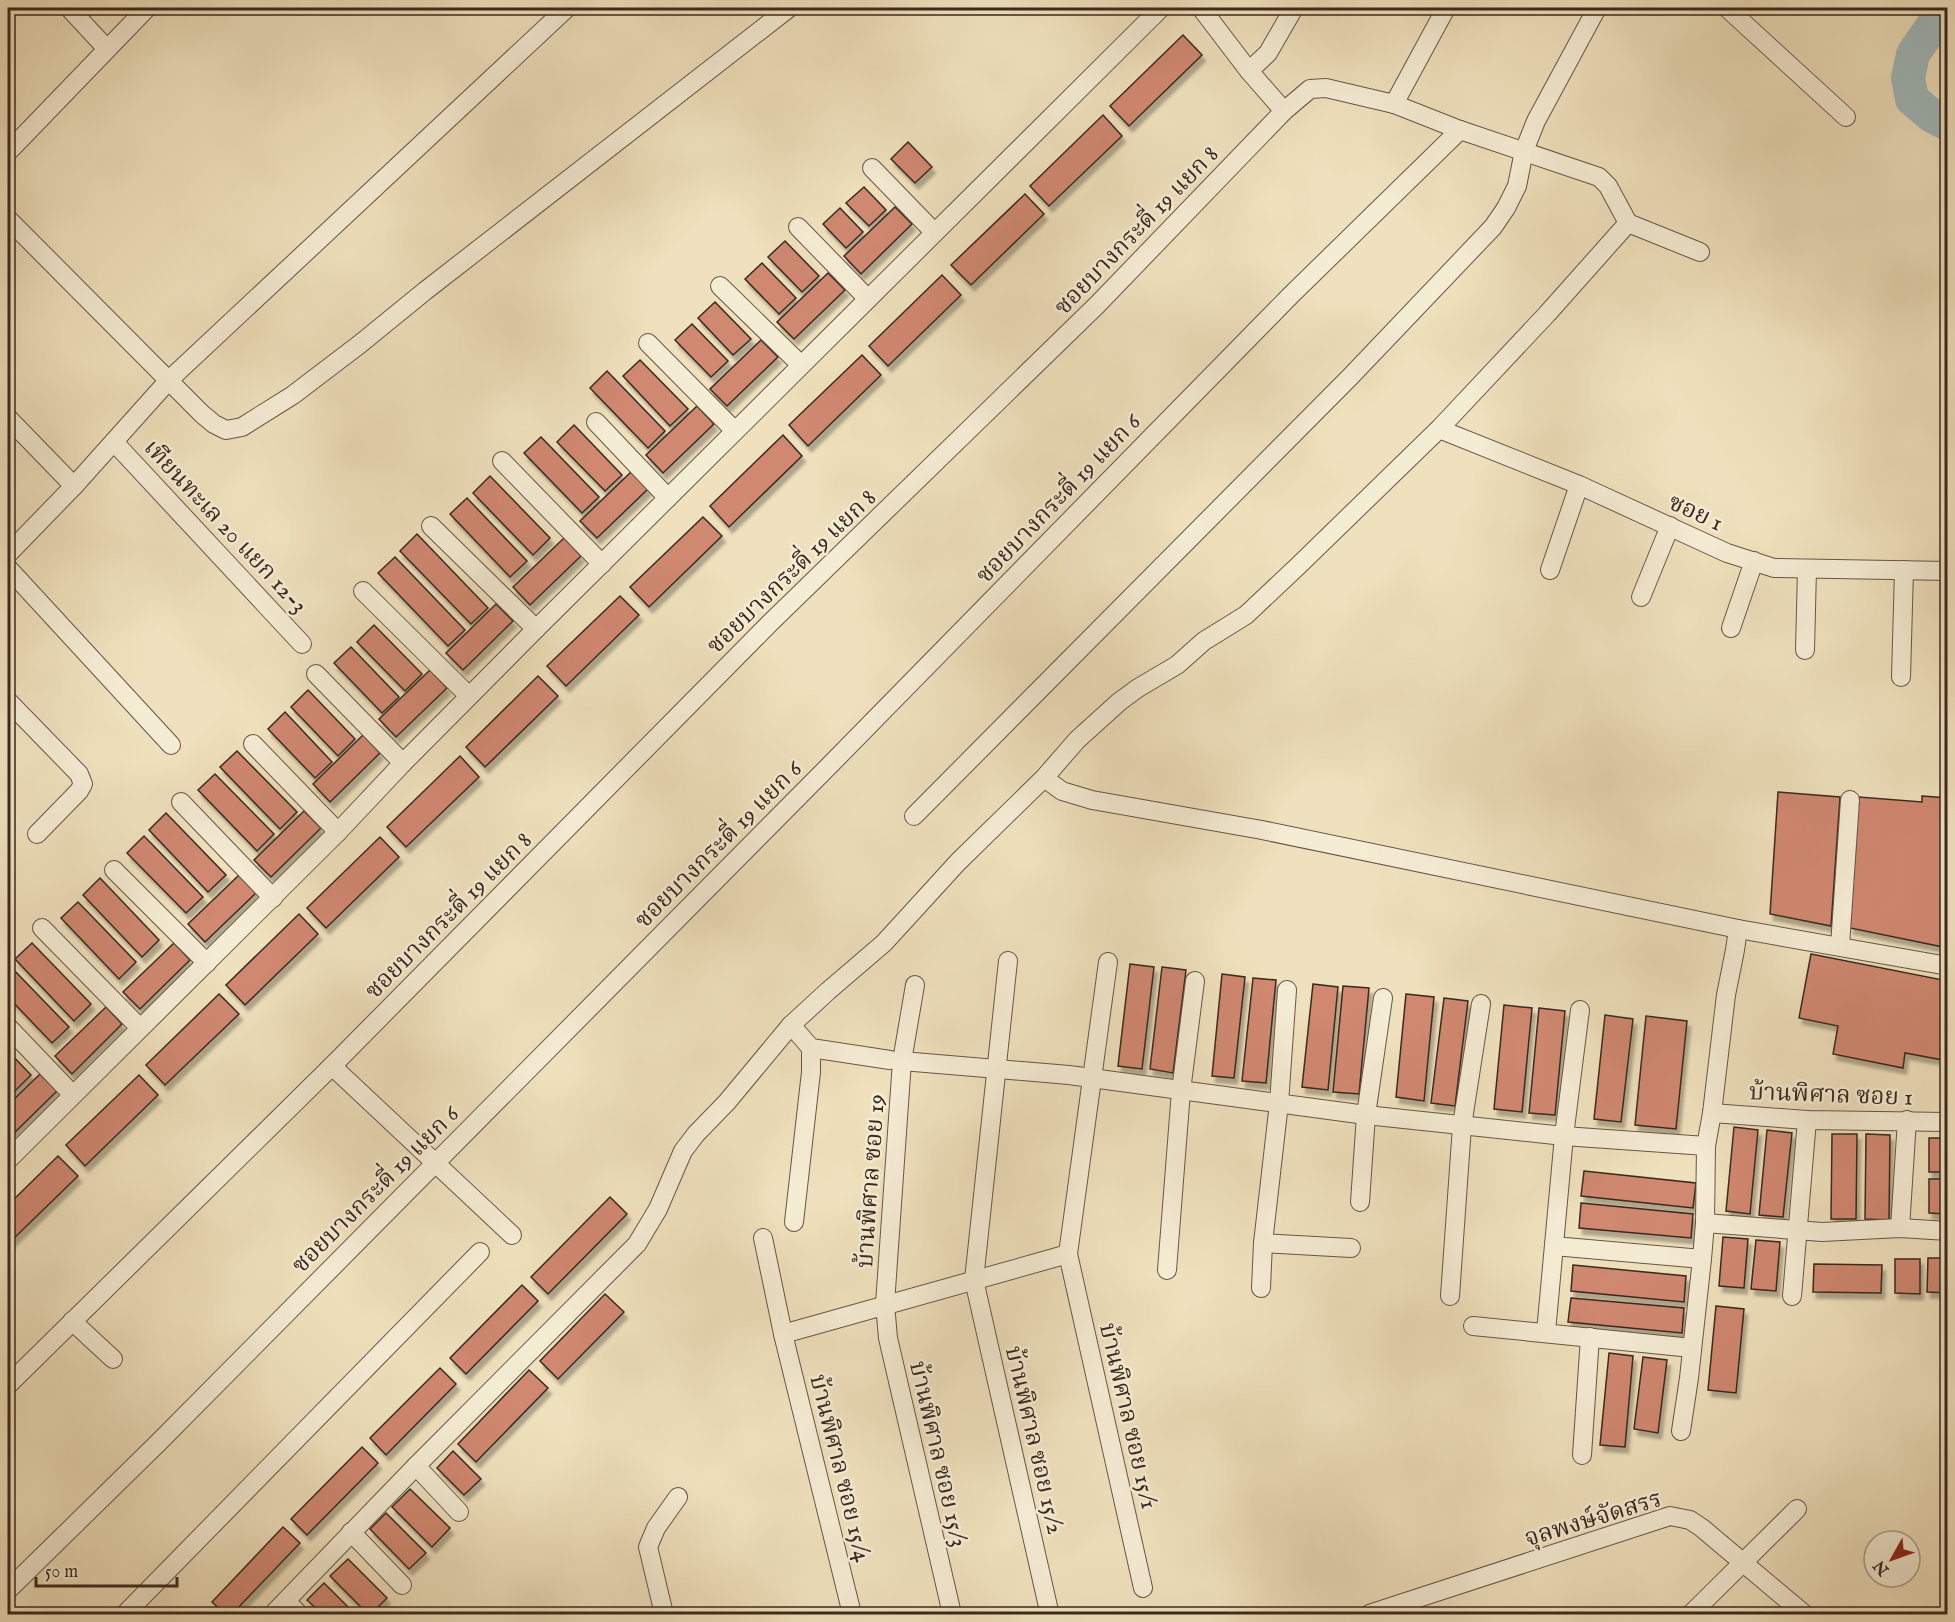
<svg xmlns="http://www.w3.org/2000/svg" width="1955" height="1622" font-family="'IM FELL English','Noto Serif Thai',serif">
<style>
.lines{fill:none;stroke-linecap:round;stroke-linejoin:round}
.river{stroke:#a0babd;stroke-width:34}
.building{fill:#d08871;stroke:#3a291f;stroke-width:1.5;filter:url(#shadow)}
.minor-casing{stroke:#675746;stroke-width:20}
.minor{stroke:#f5ecd4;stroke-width:18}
.labels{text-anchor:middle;stroke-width:5;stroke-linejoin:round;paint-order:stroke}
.street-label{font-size:24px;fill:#3a291f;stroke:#f5ecd4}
</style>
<defs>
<filter id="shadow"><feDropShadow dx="3.5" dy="6" stdDeviation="1.5" flood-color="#0004"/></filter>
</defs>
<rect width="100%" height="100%" fill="#efe1bd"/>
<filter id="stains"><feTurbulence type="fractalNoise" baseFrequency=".00333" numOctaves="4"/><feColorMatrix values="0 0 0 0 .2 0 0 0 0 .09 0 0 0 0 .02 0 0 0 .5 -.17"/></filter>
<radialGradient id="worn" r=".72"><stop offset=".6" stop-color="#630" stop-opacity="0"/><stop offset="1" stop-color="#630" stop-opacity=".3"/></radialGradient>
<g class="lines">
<path class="river" d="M1945,8l-32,46 -5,24 4,21 20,17 16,8"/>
</g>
<g class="building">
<path d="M1183,35l19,20 -73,71 -19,-20z"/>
<path d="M1103,115l19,21 -73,70 -19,-20z"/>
<path d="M908,142l24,25 -17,16 -24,-24z"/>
<path d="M864,187l22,23 -17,16 -23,-23z"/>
<path d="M1025,194l19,20 -73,71 -20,-20z"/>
<path d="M895,207l17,17 -51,50 -17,-18z"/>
<path d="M840,208l23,24 -17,16 -23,-24z"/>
<path d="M785,241l34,35 -17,16 -34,-35z"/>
<path d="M762,263l34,35 -17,16 -34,-35z"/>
<path d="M828,273l17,17 -51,49 -17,-17z"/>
<path d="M942,275l19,20 -73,71 -19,-20z"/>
<path d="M715,302l36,37 -18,16 -35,-37z"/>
<path d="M692,324l36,37 -17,16 -36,-37z"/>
<path d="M761,340l17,17 -51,49 -17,-17z"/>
<path d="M862,355l19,20 -73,71 -19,-21z"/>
<path d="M640,360l48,49 -18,17 -47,-50z"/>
<path d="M607,371l58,60 -17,17 -58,-60z"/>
<path d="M697,406l17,18 -51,49 -17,-18z"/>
<path d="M574,425l48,50 -17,16 -48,-49z"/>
<path d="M783,435l19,21 -73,71 -19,-21z"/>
<path d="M541,437l58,60 -17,16 -58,-60z"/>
<path d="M631,472l17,17 -51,49 -17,-17z"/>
<path d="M490,476l60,62 -17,17 -60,-62z"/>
<path d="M467,498l60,63 -17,16 -60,-63z"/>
<path d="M703,517l19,19 -73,71 -19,-20z"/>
<path d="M417,534l71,74 -17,16 -71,-73z"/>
<path d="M564,538l17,18 -51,49 -17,-18z"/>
<path d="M395,557l70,73 -17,16 -70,-73z"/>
<path d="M620,596l19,19 -73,71 -19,-20z"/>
<path d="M496,604l17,17 -50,49 -17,-17z"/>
<path d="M374,625l48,49 -17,17 -48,-49z"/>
<path d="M351,647l48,50 -17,16 -48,-50z"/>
<path d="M430,670l17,18 -51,49 -17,-18z"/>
<path d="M538,676l20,20 -73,71 -19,-20z"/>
<path d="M308,690l47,49 -17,17 -47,-49z"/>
<path d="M285,712l47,50 -17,16 -47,-49z"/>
<path d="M363,735l17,18 -50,49 -17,-18z"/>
<path d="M237,751l60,61 -17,17 -60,-62z"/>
<path d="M460,756l19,21 -73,70 -19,-20z"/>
<path d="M215,774l59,60 -17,17 -59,-61z"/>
<path d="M1778,792l62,5 -9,129 -61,-12z"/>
<path d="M1922,796l26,2v150l-98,-20 9,-131 63,5z"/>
<path d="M304,811l17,17 -50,49 -17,-17z"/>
<path d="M166,813l60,62 -18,17 -59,-62z"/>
<path d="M144,836l59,61 -17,16 -59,-60z"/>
<path d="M380,837l19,20 -73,71 -19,-20z"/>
<path d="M239,875l17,18 -51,49 -17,-18z"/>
<path d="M100,878l59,62 -17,17 -59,-62z"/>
<path d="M78,902l58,60 -17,17 -58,-61z"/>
<path d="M299,914l19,20 -73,71 -19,-20z"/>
<path d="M32,943l59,61 -17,17 -59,-62z"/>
<path d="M174,943l16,17 -50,49 -17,-17z"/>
<path d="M1811,954l137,27v80l-43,-8 -2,15 -70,-14 5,-28 -39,-8z"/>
<path d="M1130,964l24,3 -12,102 -24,-3z"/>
<path d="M10,966l59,61 -17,16 -44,-46v-29z"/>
<path d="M1162,967l24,3 -13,103 -23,-4z"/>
<path d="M1222,974l23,3 -11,101 -22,-2z"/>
<path d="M1253,978l23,2 -10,103 -24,-2z"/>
<path d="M1313,984l25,3 -10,103 -26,-3z"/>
<path d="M1343,986l26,2 -10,106 -26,-2z"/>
<path d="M219,994l20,20 -74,71 -19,-20z"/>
<path d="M1406,994l28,3 -10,104 -28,-4z"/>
<path d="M1444,998l24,3 -13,105 -24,-3z"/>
<path d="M1504,1005l28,3 -10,104 -28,-3z"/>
<path d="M106,1007l16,17 -50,50 -17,-18z"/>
<path d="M1539,1008l26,3 -10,104 -26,-2z"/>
<path d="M1605,1015l28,4 -12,103 -27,-3z"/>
<path d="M1646,1016l41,5 -11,108 -41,-4z"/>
<path d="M8,1051l23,24 -17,17 -6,-7z"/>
<path d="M40,1074l17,17 -49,48v-34z"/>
<path d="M139,1075l19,20 -73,71 -19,-21z"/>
<path d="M1734,1127l24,3 -8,84 -24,-3z"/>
<path d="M1767,1130l25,3 -9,84 -24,-2z"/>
<path d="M1832,1134h25l-1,85h-25z"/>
<path d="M1866,1134l24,1 -1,85 -24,-1z"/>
<rect x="1929" y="1138" width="19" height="34"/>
<path d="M58,1156l20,20 -70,68v-39z"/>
<path d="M1584,1171l112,12 -3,25 -112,-12z"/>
<path d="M1929,1179h19v35l-19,-1z"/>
<path d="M610,1197l17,17 -79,80 -17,-17z"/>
<path d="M1581,1203l112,11 -2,24 -112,-10z"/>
<path d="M1723,1237l25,2 -4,49 -25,-2z"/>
<path d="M1756,1240l24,2 -4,49 -25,-2z"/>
<path d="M1928,1258h20v35l-21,-1z"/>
<path d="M1895,1259h25v35l-25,-1z"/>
<path d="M1814,1264l68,1 -1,28 -68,-1z"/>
<path d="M1573,1265l113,11 -2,26 -113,-11z"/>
<path d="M522,1285l16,16 -72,73 -16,-16z"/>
<path d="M605,1294l19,18 -66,67 -18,-18z"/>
<path d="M1571,1298l113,10 -2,25 -114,-11z"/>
<path d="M1716,1306l28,3 -8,84 -28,-3z"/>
<path d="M1609,1353l24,3 -8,91 -25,-2z"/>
<path d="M1643,1357l24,3 -9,73 -24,-4z"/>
<path d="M440,1368l16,16 -70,71 -16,-17z"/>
<path d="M529,1370l19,18 -72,74 -18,-18z"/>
<path d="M362,1447l16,16 -71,72 -16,-16z"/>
<path d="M453,1451l28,28 -17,16 -27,-27z"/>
<path d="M410,1489l40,39 -18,19 -40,-40z"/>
<path d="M386,1513l40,40 -17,16 -39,-40z"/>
<path d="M283,1527l17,16 -68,71h-7l-13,-12z"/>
<path d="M348,1559l39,39 -16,16h-3l-38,-38z"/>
<path d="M324,1583l31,31h-33l-15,-14z"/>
</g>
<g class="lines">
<defs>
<g id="minor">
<path d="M69,8l38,41"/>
<path d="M1201,8l48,63 35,40 26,-22 16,-1 68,16 66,26 139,47 9,9 20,37 72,29"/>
<path d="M1727,8l119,109"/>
<path d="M1249,71l19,-18 26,-45"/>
<path d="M1394,104l52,-96"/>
<path d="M8,152l139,-144"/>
<path d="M872,168l62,64"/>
<path d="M8,219l194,195 12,10 12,6 16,-3 51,-32 67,-51 65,-53 364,-283"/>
<path d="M798,227l70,72"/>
<path d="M720,286l81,79"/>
<path d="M648,343l87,88"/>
<path d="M8,418l66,68"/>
<path d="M596,422l72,76"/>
<path d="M1439,429l140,56 148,68 47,15 174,3"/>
<path d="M114,442l188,202"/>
<path d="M502,461l100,103"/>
<path d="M431,526l105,103"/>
<path d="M8,554l66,-68 95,-106 398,-372"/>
<path d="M8,568l163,177"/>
<path d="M1550,570l29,-85"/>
<path d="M363,591l106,105"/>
<path d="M1641,597l29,-71"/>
<path d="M1731,628l23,-67"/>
<path d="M1805,650l2,-81"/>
<path d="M316,674l87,89"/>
<path d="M1901,677l3,-107"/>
<path d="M8,701l71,73 4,10 -4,7 -42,43"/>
<path d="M253,744l85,88"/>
<path d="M1044,778l18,13 30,9 170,30 476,99 210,37"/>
<path d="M181,802l92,96"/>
<path d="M914,816l437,-440 142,-149 13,-19 11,-22 7,-35 12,-30 61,-113"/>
<path d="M114,870l93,93"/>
<path d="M42,928l98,100"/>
<path d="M1840,946l10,-146"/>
<path d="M1008,961l-34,319 75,331"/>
<path d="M1108,962l-40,292 75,334"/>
<path d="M915,985l-13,76 -17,243 3,34 64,276"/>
<path d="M791,1025l20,23 79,12"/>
<path d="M8,1027l65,68"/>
<path d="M902,1061l167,14 297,40 198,21 142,10"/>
<path d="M332,1066l180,169"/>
<path d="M1712,1113l95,7 141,2"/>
<path d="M8,1160l330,-328 65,-69 133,-134 625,-621"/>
<path d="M1360,1202l6,-87 17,-117"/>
<path d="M794,1222l17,-150v-24"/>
<path d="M1705,1223l117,9 78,-4 48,3"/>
<path d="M1900,1228l7,-108"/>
<path d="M763,1238l20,96 69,280"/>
<path d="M1263,1243l88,5"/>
<path d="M1554,1246l148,13"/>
<path d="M1167,1270l14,-179 14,-110"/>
<path d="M1261,1288l2,-45 16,-140 8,-113"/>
<path d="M1450,1296l12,-170 19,-122"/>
<path d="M1792,1296l15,-176"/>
<path d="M72,1321l41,38"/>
<path d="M1473,1326l219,22"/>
<path d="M1546,1332l18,-196 16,-126"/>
<path d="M783,1334l285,-80"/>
<path d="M8,1385l324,-319 438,-443 327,-318 187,-194"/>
<path d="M1681,1431l8,-53 13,-119 3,-36 1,-77 6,-33 14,-118 9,-45 3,-21"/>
<path d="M1582,1455l8,-118"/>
<path d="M416,1466l43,46"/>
<path d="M351,1532l51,53"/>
<path d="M8,1590l150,-147 668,-674 465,-474 169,-165"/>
<path d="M286,1601l13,13"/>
<path d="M125,1614l355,-362"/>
<path d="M273,1614l143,-148 221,-222 21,-35 25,-58 13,-17 31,-32 64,-77 37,-34 56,-48 74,-81 86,-84 33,-38 42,-38 19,-14 39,-23 27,-24 42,-26 52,-49 141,-137 108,-115 81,-91"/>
<path d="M664,1614l-16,-67 8,-19 22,-31"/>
<path d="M1369,1614l301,-98 20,4 12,8 102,86"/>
<path d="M1691,1614l106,-105"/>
</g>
</defs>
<use href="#minor" class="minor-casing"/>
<use href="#minor" class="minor"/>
</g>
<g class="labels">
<g class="street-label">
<text transform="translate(1136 230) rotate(-46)" y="8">ซอยบางกระดี่ 19 แยก 8</text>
<text transform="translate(1058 498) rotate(-46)" y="8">ซอยบางกระดี่ 19 แยก 6</text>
<text transform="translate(1696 512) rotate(25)" y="8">ซอย 1</text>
<text transform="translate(226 526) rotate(47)" y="8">เทียนทะเล 20 แยก 12-3</text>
<text transform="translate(791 571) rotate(-44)" y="8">ซอยบางกระดี่ 19 แยก 8</text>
<text transform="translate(718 844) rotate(-45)" y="8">ซอยบางกระดี่ 19 แยก 6</text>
<text transform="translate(448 915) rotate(-45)" y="8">ซอยบางกระดี่ 19 แยก 8</text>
<text transform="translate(1831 1094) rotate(2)" y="8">บ้านพิศาล ซอย 1</text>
<text transform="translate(870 1181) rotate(-86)" y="8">บ้านพิศาล ซอย 19</text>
<text transform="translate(375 1189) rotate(-45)" y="8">ซอยบางกระดี่ 19 แยก 6</text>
<text transform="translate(1129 1416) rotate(77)" y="8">บ้านพิศาล ซอย 15/1</text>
<text transform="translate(1035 1440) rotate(77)" y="8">บ้านพิศาล ซอย 15/2</text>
<text transform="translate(939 1454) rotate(77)" y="8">บ้านพิศาล ซอย 15/3</text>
<text transform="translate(841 1468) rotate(76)" y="8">บ้านพิศาล ซอย 15/4</text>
<text transform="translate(1593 1518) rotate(-17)" y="8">จุลพงษ์จัดสรร</text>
</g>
</g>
<rect width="1955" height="1622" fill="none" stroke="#efe1bd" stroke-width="30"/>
<rect x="9" y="9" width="1937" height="1604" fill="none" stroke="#3a291f" stroke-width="3"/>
<rect x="15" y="15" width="1925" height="1592" fill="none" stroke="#3a291f" stroke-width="1.5"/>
<g transform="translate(1892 1559) rotate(230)"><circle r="28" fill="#f5ecd4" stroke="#aa9e8c" stroke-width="1.5"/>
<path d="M0-4.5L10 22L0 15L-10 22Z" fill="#8f2418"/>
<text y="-9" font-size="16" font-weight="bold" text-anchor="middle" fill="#3a291f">N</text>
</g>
<path d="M36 1577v9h141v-9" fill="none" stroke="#3a291f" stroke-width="3"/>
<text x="45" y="1577" font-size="18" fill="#3a291f" stroke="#f5ecd4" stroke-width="4.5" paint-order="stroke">50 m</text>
<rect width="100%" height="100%" filter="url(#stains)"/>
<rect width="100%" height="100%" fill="url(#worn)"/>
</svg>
